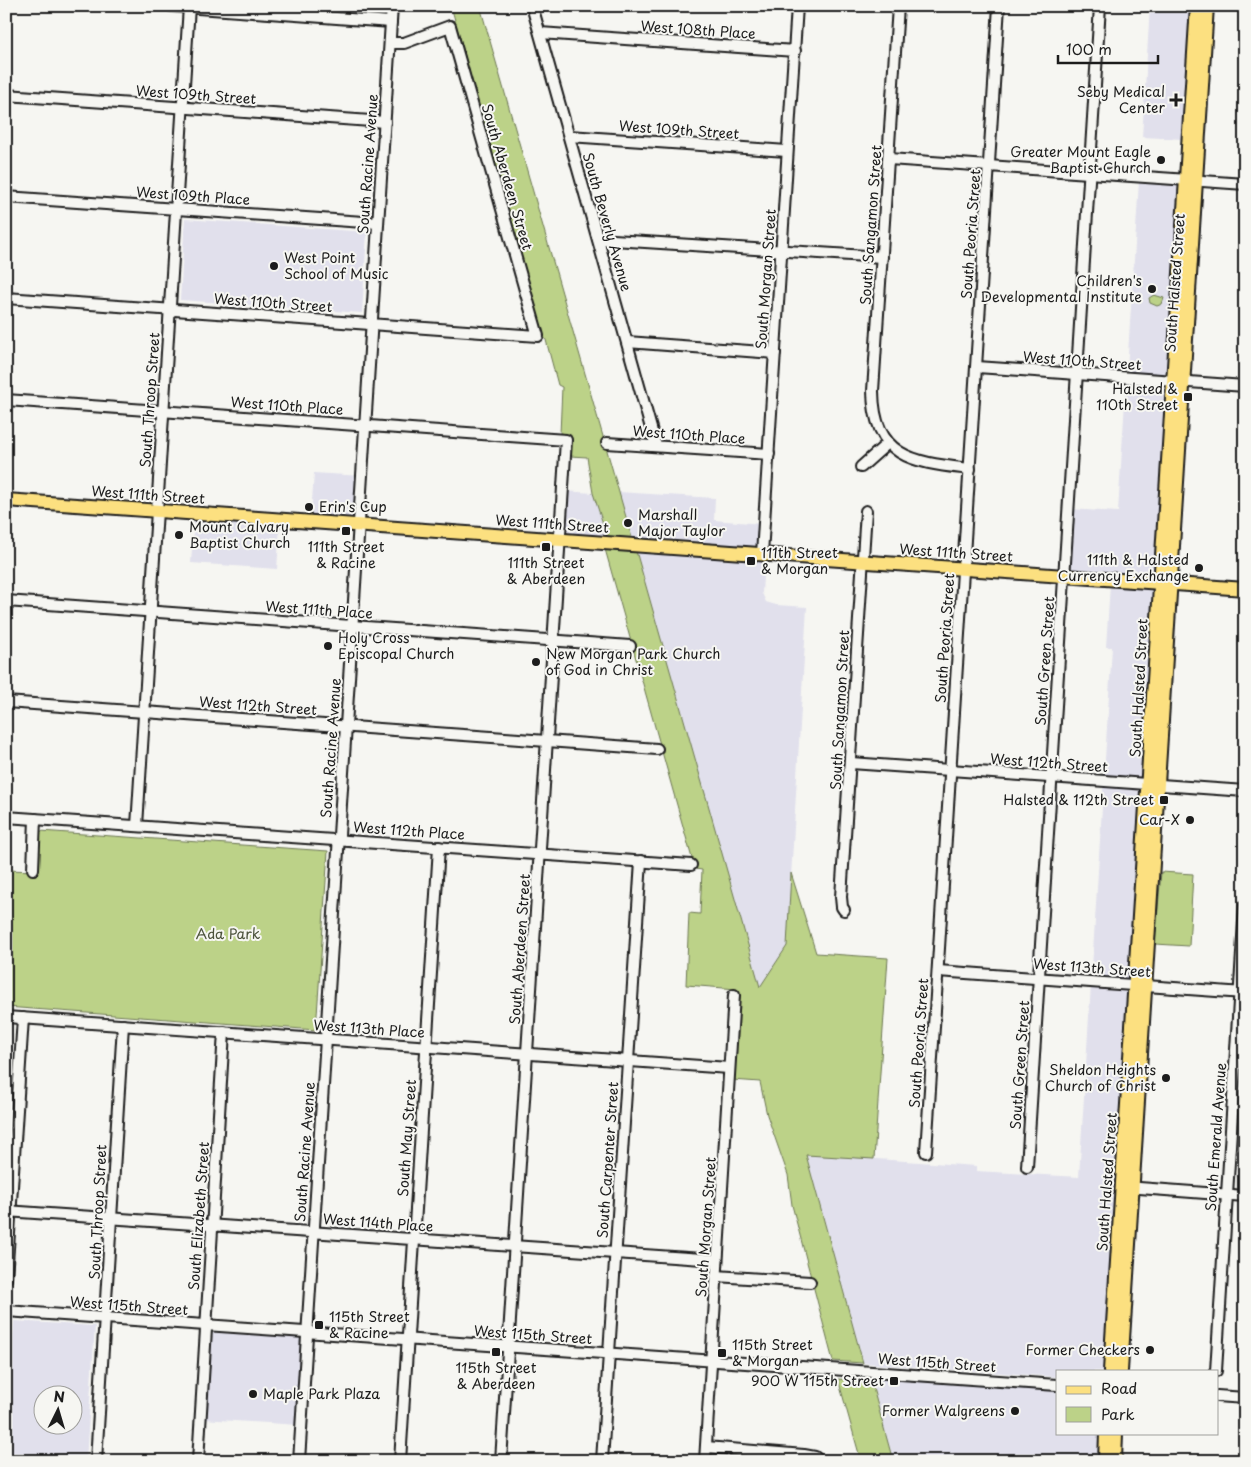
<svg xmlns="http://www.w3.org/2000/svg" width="1251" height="1467" font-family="'Playpen Sans',sans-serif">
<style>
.built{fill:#e1e0ec;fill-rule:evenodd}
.green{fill:#bcd288;stroke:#6c7752}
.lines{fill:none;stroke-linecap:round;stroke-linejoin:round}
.minor-casing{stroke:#1c1c1c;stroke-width:14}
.major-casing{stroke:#1c1c1c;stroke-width:16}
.minor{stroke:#f6f6f2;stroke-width:10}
.major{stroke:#fce080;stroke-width:12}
.poi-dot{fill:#1c1c1c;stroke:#f6f6f2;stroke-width:2}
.labels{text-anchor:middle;stroke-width:4;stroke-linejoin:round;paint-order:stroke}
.street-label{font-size:14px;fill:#1c1c1c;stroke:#f6f6f2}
.poi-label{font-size:14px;fill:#1c1c1c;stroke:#f6f6f2;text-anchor:end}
.park-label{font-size:14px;fill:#4c533c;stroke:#f6f6f2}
</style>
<rect width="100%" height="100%" fill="#f6f6f2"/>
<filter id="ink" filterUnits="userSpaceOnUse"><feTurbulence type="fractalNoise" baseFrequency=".02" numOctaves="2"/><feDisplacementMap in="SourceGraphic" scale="10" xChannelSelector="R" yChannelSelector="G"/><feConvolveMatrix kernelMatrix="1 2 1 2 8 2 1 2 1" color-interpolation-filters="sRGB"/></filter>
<g filter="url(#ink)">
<g class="built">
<path d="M1150,6h41l-8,133 -41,-2z"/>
<path d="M1139,181l40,3 -24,391 -89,-6 4,-60 48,3z"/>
<path d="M185,219l182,13 -5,81 -182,-13z"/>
<path d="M314,473l48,3 -3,43 -48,-4z"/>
<path d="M564,491l29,2 14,43 -46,-3z"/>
<path d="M618,492l97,6 -1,22 48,4 -2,24 -128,-10z"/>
<path d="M194,520l86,6 -3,43 -86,-6z"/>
<path d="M636,551l128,10 -2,32 4,9 10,3 31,2 -20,339 -27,42z"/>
<path d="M1110,585l44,3 -50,783h-47v6l-194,-14 -57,-209 170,12v5l103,6 33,-530h-6z"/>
<path d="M14,1321l81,5 -9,135h-80v-25zM42,1394h30v30h-30z"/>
<path d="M208,1332l97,6 -6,87 -97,-6z"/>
<path d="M870,1377l187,14v42h43l-2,28h-205z"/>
</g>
<g class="green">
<path d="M451,6h29l152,532 -25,-2 -14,-43 -6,-36 -17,-1 1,-21 -11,-1 2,-47 -4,-2 -12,-45 -3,-4z"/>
<path d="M1154,295l10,3 -2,6 -5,2 -7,-3 -1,-5z"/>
<path d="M605,549l31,2 124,436 27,-41 4,-73 25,80 72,5 -14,201 -68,-4 57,208 -30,-2 -41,-156 -4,-30 -21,-60 -7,-33 -28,-2 5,-91 -51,-4 3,-72 11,1 2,-44 -7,-1z"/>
<path d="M40,831l288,20 -12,179 -310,-23v-137l32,1z"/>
<path d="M1161,872l32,2 -4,72 -34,-2z"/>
<path d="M838,1379l33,2 22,80h-32z"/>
</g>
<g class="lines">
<defs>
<g id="minor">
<path d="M171,6l220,16"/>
<path d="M532,6l124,440"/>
<path d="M898,6l-25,385c1,68 41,71 97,78"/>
<path d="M540,33l255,18"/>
<path d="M6,95l379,27"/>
<path d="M569,136l218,15"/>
<path d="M889,159l356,25"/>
<path d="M6,197l372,26"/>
<path d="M598,239l284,18"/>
<path d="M6,298l532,38 -88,-310 -46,17h-14"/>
<path d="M627,342l148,11"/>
<path d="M977,367l268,19"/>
<path d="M6,400l560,40 -65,1021"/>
<path d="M607,443l162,11"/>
<path d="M861,467l27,-24"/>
<path d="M762,554l35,-548"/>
<path d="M6,601l624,45"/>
<path d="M6,702l651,47"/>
<path d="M851,763l394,28"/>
<path d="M6,817l685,48"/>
<path d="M137,826l52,-820"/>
<path d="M33,869l2,-50"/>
<path d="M844,910l-2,-3 -1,-10 25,-386"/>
<path d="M938,971l306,22"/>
<path d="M6,1017l723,51"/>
<path d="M926,1152l73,-1146"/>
<path d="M1027,1167l73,-1161"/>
<path d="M1126,1187l119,9"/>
<path d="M6,1211l711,49"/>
<path d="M716,1276l94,6"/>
<path d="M6,1279l17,-261"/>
<path d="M6,1311l1051,74"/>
<path d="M1216,1371l29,-466"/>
<path d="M1217,1396l28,2"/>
<path d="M706,1447l98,8 11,2 4,4"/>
<path d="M96,1461l27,-436"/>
<path d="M198,1461l26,-429"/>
<path d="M299,1461l93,-1455"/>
<path d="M400,1461l39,-614"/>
<path d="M602,1461l39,-600"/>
<path d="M705,1461l29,-466"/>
</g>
<g id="major">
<path d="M6,500l1239,89"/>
<path d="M1110,1371l87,-1365"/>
<path d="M1121,1371l86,-1365"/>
<path d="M1105,1461l1,-28"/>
<path d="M1115,1461l1,-28"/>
</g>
</defs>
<use href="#minor" class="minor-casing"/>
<use href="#major" class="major-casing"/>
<use href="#minor" class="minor"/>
<use href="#major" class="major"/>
</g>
</g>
<g class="poi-dot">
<path d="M1173.5 92.5h5v5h5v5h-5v5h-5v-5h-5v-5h5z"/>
<circle cx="1161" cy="160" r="5"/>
<circle cx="274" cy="266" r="5"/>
<circle cx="1152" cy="289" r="5"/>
<rect x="1183" y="392" width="10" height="10" rx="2.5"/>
<circle cx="309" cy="507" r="5"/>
<circle cx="628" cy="523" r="5"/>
<rect x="341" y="526" width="10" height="10" rx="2.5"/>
<circle cx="179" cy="535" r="5"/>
<rect x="541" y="542" width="10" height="10" rx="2.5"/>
<rect x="746" y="556" width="10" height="10" rx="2.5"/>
<circle cx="1199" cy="568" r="5"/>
<circle cx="328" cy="646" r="5"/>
<circle cx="536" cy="662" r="5"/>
<rect x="1159" y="795" width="10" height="10" rx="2.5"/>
<circle cx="1190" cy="820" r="5"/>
<circle cx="1166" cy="1078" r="5"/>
<rect x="314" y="1320" width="10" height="10" rx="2.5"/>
<circle cx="1150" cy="1350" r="5"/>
<rect x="491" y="1347" width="10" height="10" rx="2.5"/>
<rect x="717" y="1348" width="10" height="10" rx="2.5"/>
<rect x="889" y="1376" width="10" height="10" rx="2.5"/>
<circle cx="253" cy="1394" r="5"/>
<circle cx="1015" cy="1411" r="5"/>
</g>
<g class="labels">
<g class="street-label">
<text transform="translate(698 30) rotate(4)" y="5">West 108th Place</text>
<text transform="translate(196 95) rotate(4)" y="5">West 109th Street</text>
<text transform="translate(679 130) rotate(4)" y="5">West 109th Street</text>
<text transform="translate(368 164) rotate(-86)" y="5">South Racine Avenue</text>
<text transform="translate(507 177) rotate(74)" y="5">South Aberdeen Street</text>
<text transform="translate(193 196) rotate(4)" y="5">West 109th Place</text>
<text transform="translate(607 222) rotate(74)" y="5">South Beverly Avenue</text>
<text transform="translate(871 225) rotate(-86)" y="5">South Sangamon Street</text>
<text transform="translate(971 234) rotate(-86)" y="5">South Peoria Street</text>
<text transform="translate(766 279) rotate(-86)" y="5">South Morgan Street</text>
<text transform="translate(1175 283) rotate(-86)" y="5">South Halsted Street</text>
<text transform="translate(273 303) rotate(4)" y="5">West 110th Street</text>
<text transform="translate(1082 361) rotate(4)" y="5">West 110th Street</text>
<text transform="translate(150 400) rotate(-86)" y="5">South Throop Street</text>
<text transform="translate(287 406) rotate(4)" y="5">West 110th Place</text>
<text transform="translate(689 435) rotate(4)" y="5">West 110th Place</text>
<text transform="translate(148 495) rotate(4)" y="5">West 111th Street</text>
<text transform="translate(552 524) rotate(4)" y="5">West 111th Street</text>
<text transform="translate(956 553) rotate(4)" y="5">West 111th Street</text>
<text transform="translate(319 610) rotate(4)" y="5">West 111th Place</text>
<text transform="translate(945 638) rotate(-86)" y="5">South Peoria Street</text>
<text transform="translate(1045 661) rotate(-86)" y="5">South Green Street</text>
<text transform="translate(1139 688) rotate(-87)" y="5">South Halsted Street</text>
<text transform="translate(258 706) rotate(4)" y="5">West 112th Street</text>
<text transform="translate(840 710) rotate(-87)" y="5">South Sangamon Street</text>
<text transform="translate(331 748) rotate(-86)" y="5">South Racine Avenue</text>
<text transform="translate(1049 763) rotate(4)" y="5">West 112th Street</text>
<text transform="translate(409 831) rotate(4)" y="5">West 112th Place</text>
<text transform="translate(520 949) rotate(-86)" y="5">South Aberdeen Street</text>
<text transform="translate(1092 968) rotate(4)" y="5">West 113th Street</text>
<text transform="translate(369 1029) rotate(4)" y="5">West 113th Place</text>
<text transform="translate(919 1043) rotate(-86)" y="5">South Peoria Street</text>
<text transform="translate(1020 1065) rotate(-86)" y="5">South Green Street</text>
<text transform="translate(1216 1137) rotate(-86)" y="5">South Emerald Avenue</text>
<text transform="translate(407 1138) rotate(-86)" y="5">South May Street</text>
<text transform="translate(305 1152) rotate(-86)" y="5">South Racine Avenue</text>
<text transform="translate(608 1160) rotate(-86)" y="5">South Carpenter Street</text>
<text transform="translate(1107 1182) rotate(-86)" y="5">South Halsted Street</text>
<text transform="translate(98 1212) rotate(-87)" y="5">South Throop Street</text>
<text transform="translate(199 1216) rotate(-86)" y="5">South Elizabeth Street</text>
<text transform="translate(378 1223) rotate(4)" y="5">West 114th Place</text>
<text transform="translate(706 1227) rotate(-86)" y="5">South Morgan Street</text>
<text transform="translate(129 1306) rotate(4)" y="5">West 115th Street</text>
<text transform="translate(533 1335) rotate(4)" y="5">West 115th Street</text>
<text transform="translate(937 1363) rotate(4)" y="5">West 115th Street</text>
</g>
<g class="poi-label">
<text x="1165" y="97">Seby Medical<tspan x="1165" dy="16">Center</tspan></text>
<text x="1151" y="157">Greater Mount Eagle<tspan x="1151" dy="16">Baptist Church</tspan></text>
<text x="284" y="263" text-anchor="start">West Point<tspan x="284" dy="16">School of Music</tspan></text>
<text x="1142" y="286">Children's<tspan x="1142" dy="16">Developmental Institute</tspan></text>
<text x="1178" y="394">Halsted &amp;<tspan x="1178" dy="16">110th Street</tspan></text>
<text x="319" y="512" text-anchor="start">Erin's Cup</text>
<text x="638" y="520" text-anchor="start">Marshall<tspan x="638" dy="16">Major Taylor</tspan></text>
<text x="189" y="532" text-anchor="start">Mount Calvary<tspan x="189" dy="16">Baptist Church</tspan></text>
<text x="346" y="552" text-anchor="middle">111th Street<tspan x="346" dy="16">&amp; Racine</tspan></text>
<text x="761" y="558" text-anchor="start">111th Street<tspan x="761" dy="16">&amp; Morgan</tspan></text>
<text x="1189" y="565">111th &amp; Halsted<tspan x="1189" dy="16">Currency Exchange</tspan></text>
<text x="546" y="568" text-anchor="middle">111th Street<tspan x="546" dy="16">&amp; Aberdeen</tspan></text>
<text x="338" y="643" text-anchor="start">Holy Cross<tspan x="338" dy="16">Episcopal Church</tspan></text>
<text x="546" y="659" text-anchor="start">New Morgan Park Church<tspan x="546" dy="16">of God in Christ</tspan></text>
<text x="1154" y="805">Halsted &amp; 112th Street</text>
<text x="1180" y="825">Car-X</text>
<text x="1156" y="1075">Sheldon Heights<tspan x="1156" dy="16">Church of Christ</tspan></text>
<text x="329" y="1322" text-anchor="start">115th Street<tspan x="329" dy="16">&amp; Racine</tspan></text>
<text x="732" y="1350" text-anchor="start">115th Street<tspan x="732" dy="16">&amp; Morgan</tspan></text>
<text x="1140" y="1355">Former Checkers</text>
<text x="496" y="1373" text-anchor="middle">115th Street<tspan x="496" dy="16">&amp; Aberdeen</tspan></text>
<text x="884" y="1386">900 W 115th Street</text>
<text x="263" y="1399" text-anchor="start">Maple Park Plaza</text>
<text x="1005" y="1416">Former Walgreens</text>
</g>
<g class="park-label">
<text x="228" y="939">Ada Park</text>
</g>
</g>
<rect width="1251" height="1467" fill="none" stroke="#f6f6f2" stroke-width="25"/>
<rect x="12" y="12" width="1226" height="1442" fill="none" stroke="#1c1c1c" stroke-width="2" filter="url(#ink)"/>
<rect x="1056" y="1370" width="162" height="65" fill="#f6f6f2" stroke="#9f9f9c"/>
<rect x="1066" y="1386" width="25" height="8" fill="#fce080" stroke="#9f9f9c"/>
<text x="1101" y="1394" font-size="15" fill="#1c1c1c">Road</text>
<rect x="1066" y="1407" width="25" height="15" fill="#bcd288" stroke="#9f9f9c"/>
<text x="1101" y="1420" font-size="15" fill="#1c1c1c">Park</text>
<g transform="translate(58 1410) rotate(5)"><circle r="24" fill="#f6f6f2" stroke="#9f9f9c"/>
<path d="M0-4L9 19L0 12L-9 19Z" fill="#1c1c1c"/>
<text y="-8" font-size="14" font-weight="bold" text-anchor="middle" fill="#1c1c1c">N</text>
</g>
<path d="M1058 55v8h100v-8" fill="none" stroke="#1c1c1c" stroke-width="2.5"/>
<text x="1066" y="55" font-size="15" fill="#1c1c1c" stroke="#f6f6f2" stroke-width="4" paint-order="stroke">100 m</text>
</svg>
